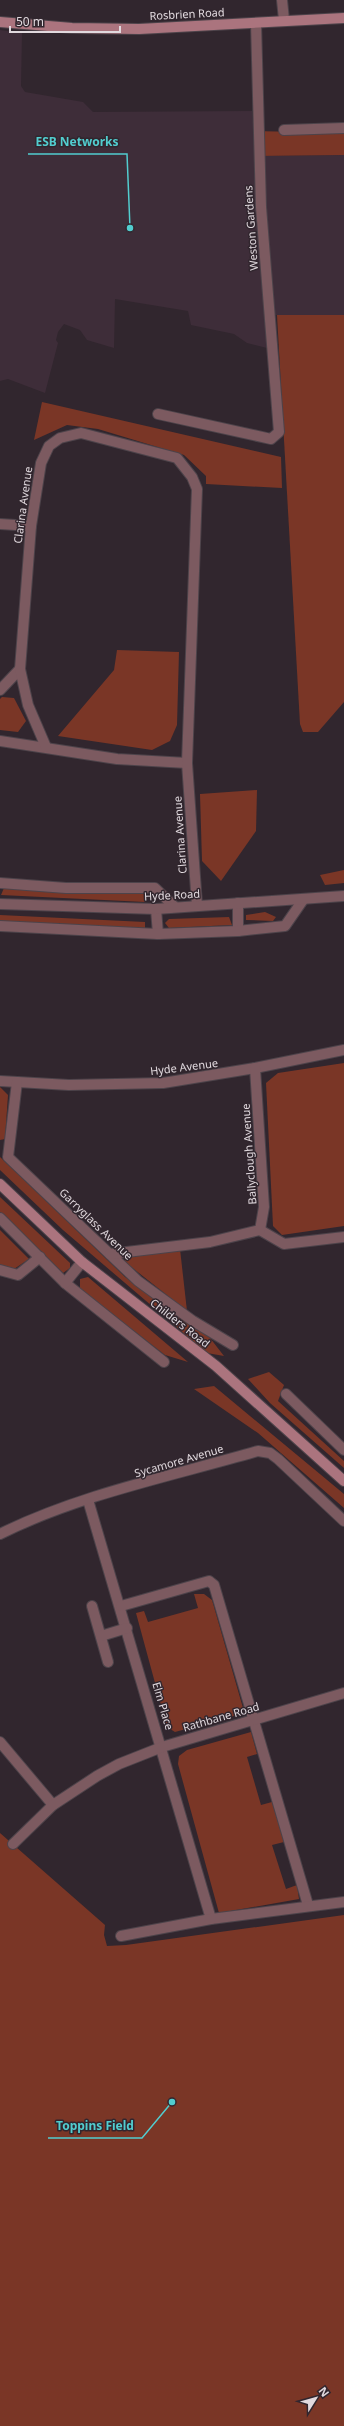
<svg xmlns="http://www.w3.org/2000/svg" width="344" height="2426" font-family="'Noto Sans',sans-serif">
<style>
.built{fill:#3e2d39}
.green{fill:#7a3626}
.lines{fill:none;stroke-linecap:round;stroke-linejoin:round}
.minor-casing{stroke:#4d434a;stroke-width:12}
.tertiary-casing{stroke:#4d434a;stroke-width:12}
.secondary-casing{stroke:#4d434a;stroke-width:12}
.minor{stroke:#7c5a60;stroke-width:10}
.tertiary{stroke:#7c5a60;stroke-width:10}
.secondary{stroke:#ab747e;stroke-width:10}
.labels{text-anchor:middle;stroke-width:3;stroke-linejoin:round;paint-order:stroke}
.street-label{font-size:11px;fill:#e1d9de;stroke:#31262e}
.leader{fill:none;stroke:#52cdcf;stroke-width:1.5}
.callout-dot{fill:#52cdcf;stroke:#31262e;stroke-width:1.5}
.callout-label{font-size:12px;text-anchor:middle;font-weight:bold;fill:#52cdcf;stroke:#31262e;stroke-width:3;stroke-linejoin:round;paint-order:stroke}
</style>
<rect width="100%" height="100%" fill="#31262e"/>
<path class="built" d="M0,30l22,3 -1,53 4,6 58,10 10,10 159,-1 4,45 88,-1v160h-77v33l-20,-5 -13,-9 -43,-9 -3,-14 -73,-12 -1,49 -27,-8 -7,-10 -16,-6 -6,8 -2,8 2,3 -13,50 -37,-14 -8,2z"/>
<g class="green">
<path d="M254,131l90,2v22l-88,1z"/>
<path d="M277,315h67v387l-26,30h-15l-3,-8z"/>
<path d="M42,402l239,55 1,31 -76,-4v-8l-22,-21 -86,-26 -31,-4 -33,15z"/>
<path d="M117,650l62,2 -2,73 -7,16 -18,9 -94,-14 56,-66z"/>
<path d="M2,697l12,1 12,23 -8,11 -18,-2v-31z"/>
<path d="M257,790l-1,41 -35,50 -19,-20 -2,-67z"/>
<path d="M344,870v13l-19,2 -5,-10z"/>
<path d="M4,888l140,6 1,8 -144,-7z"/>
<path d="M265,912l11,5 -3,4 -27,-1v-5z"/>
<path d="M0,915l145,7v7l-145,-7z"/>
<path d="M229,917l3,8 -63,3 -4,-5 4,-4z"/>
<path d="M344,1063v163l-62,9 -9,-9 -7,-143 12,-10z"/>
<path d="M0,1087l8,8 -3,44 -5,1z"/>
<path d="M0,1157l125,120 85,61 14,18 -17,-3 -144,-123 -63,-60z"/>
<path d="M0,1197l70,66v5l-7,5 -63,-61z"/>
<path d="M0,1230l29,29 -15,10 -14,-3z"/>
<path d="M180,1249l7,62 -62,-49v-6z"/>
<path d="M88,1277l100,85 -23,-7 -85,-66v-10z"/>
<path d="M269,1372l15,13 -6,16 66,60v7l-74,-65 -22,-24z"/>
<path d="M214,1386l130,108v14l-86,-75 -64,-44z"/>
<path d="M194,1594h10l8,6 31,108 -2,6 -66,18 -8,-5 -31,-114 8,-2 4,11 50,-14z"/>
<path d="M251,1732l6,22 -10,3 14,48 11,-3 12,40 -12,3 14,44 11,-4 2,14 -80,14 -41,-149 1,-8 8,-6z"/>
<path d="M0,1833l105,92 -1,10 3,11 19,-1 218,-30v511h-344z"/>
</g>
<g class="lines">
<defs>
<g id="minor">
<path d="M282,0l2,20"/>
<path d="M284,130l60,-2"/>
<path d="M158,414l113,25 8,-7 -18,-225 -5,-184"/>
<path d="M0,524l31,2"/>
<path d="M0,690l20,-21"/>
<path d="M0,741l117,18 70,4"/>
<path d="M46,747l-18,-42 -8,-36 11,-143 10,-63 8,-17 11,-8 21,-5 96,25 15,19 5,12 -10,274 10,142"/>
<path d="M0,883l66,5h89l20,19"/>
<path d="M238,903v28"/>
<path d="M156,909l2,25"/>
<path d="M0,926l158,8 80,-3 47,-5 18,-26"/>
<path d="M0,1081l69,4 94,-2 92,-15 89,-18"/>
<path d="M17,1082l-9,75 130,124 55,40 40,24"/>
<path d="M0,1218l65,65 99,79"/>
<path d="M260,1230l24,14 60,-7"/>
<path d="M110,1254l100,-12 50,-12 4,-23 -9,-139"/>
<path d="M0,1270l18,5 22,-18"/>
<path d="M65,1283l17,-21"/>
<path d="M286,1394l58,56"/>
<path d="M88,1500l123,419"/>
<path d="M0,1534c81,-40 172,-58 258,-83l12,2 8,6 66,62"/>
<path d="M92,1606l16,56"/>
<path d="M121,1606l88,-25 5,4 94,320"/>
<path d="M101,1636l26,-8"/>
<path d="M0,1742l53,63"/>
<path d="M13,1844l40,-39 44,-29 22,-12 43,-17 182,-54"/>
<path d="M121,1936l90,-17 133,-17"/>
</g>
<path id="tertiary" d="M0,904l156,5 188,-13"/>
<g id="secondary">
<path d="M0,22l72,6 67,1 205,-11"/>
<path d="M0,1184l82,78 134,104 128,115"/>
</g>
</defs>
<use href="#minor" class="minor-casing"/>
<use href="#tertiary" class="tertiary-casing"/>
<use href="#secondary" class="secondary-casing"/>
<use href="#minor" class="minor"/>
<use href="#tertiary" class="tertiary"/>
<use href="#secondary" class="secondary"/>
</g>
<g class="labels">
<g class="street-label">
<text transform="translate(187 14) rotate(-3)" y="4">Rosbrien Road</text>
<text transform="translate(251 228) rotate(-94)" y="4">Weston Gardens</text>
<text transform="translate(23 505) rotate(-82)" y="4">Clarina Avenue</text>
<text transform="translate(180 835) rotate(-94)" y="4">Clarina Avenue</text>
<text transform="translate(172 895) rotate(-3)" y="4">Hyde Road</text>
<text transform="translate(184 1067) rotate(-7)" y="4">Hyde Avenue</text>
<text transform="translate(249 1154) rotate(-94)" y="4">Ballyclough Avenue</text>
<text transform="translate(96 1224) rotate(44)" y="4">Garryglass Avenue</text>
<text transform="translate(180 1323) rotate(38)" y="4">Childers Road</text>
<text transform="translate(179 1461) rotate(-16)" y="4">Sycamore Avenue</text>
<text transform="translate(163 1706) rotate(74)" y="4">Elm Place</text>
<text transform="translate(221 1717) rotate(-16)" y="4">Rathbane Road</text>
</g>
</g>
<path class="leader" d="M130 228L127 154H28M172 2102L142 2138H48"/>
<g class="callout-dot">
<circle cx="130" cy="228" r="4"/>
<circle cx="172" cy="2102" r="4"/>
</g>
<g class="callout-label">
<text x="77" y="146">ESB Networks</text>
<text x="95" y="2130">Toppins Field</text>
</g>
<g transform="translate(316 2398) rotate(53)" stroke="#31262e" stroke-width="3" paint-order="stroke">
<path d="M0-3L7 15L0 10L-7 15Z" fill="#e1d9de"/>
<text y="-6" font-size="11" font-weight="bold" text-anchor="middle" fill="#e1d9de">N</text>
</g>
<path d="M10 26v6h110v-6" fill="none" stroke="#e1d9de" stroke-width="2"/>
<text x="16" y="26" font-size="12" fill="#e1d9de" stroke="#31262e" stroke-width="3" paint-order="stroke">50 m</text>
</svg>
